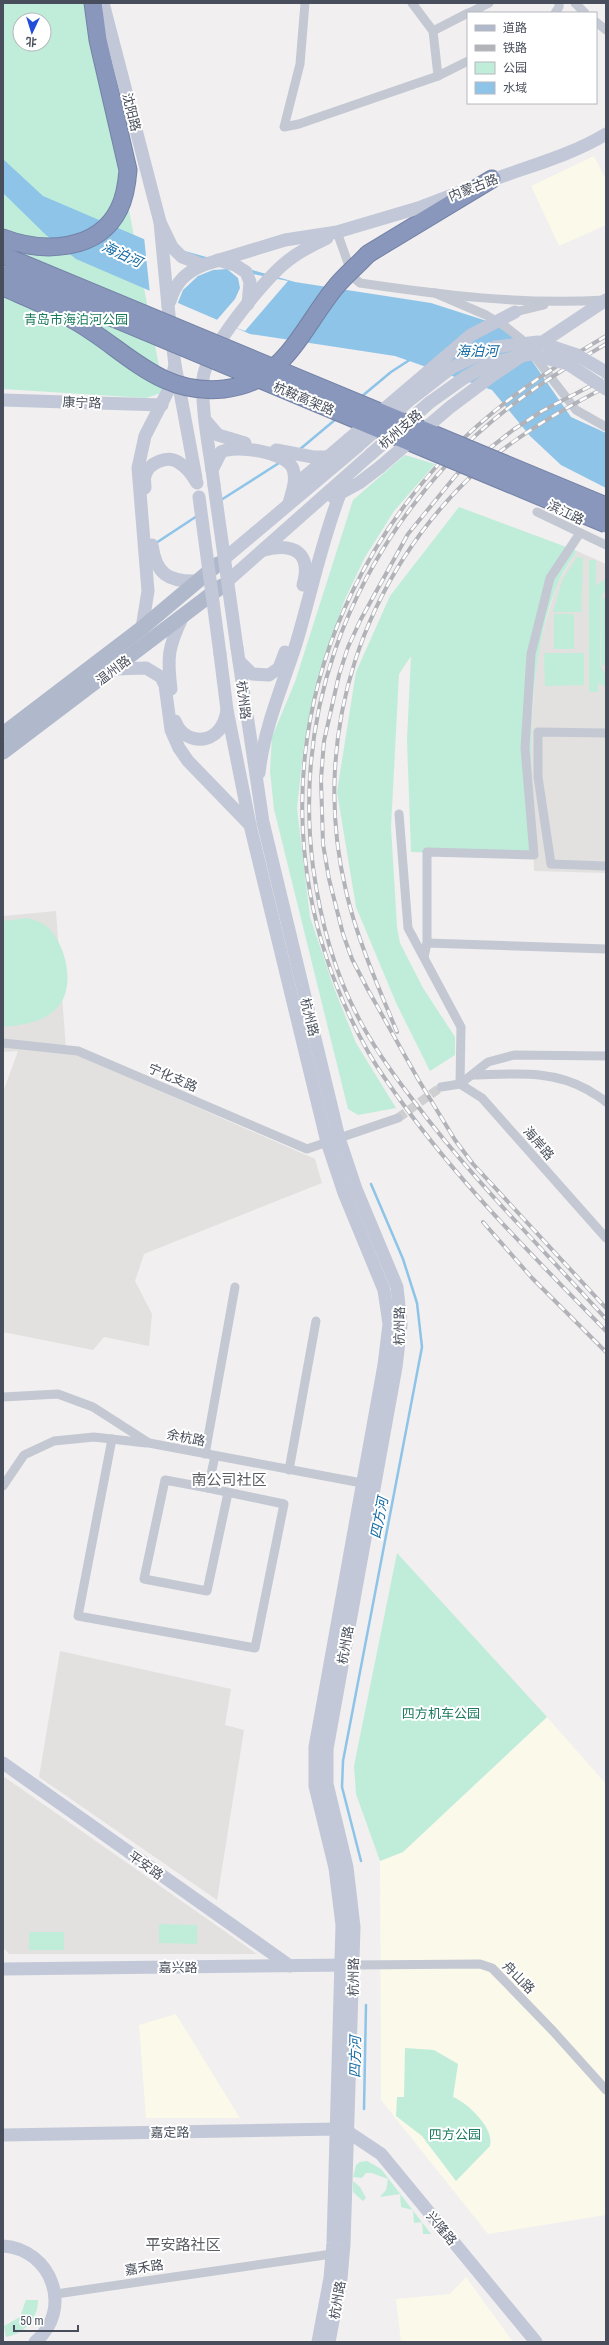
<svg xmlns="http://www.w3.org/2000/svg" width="609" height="2345" font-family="'Roboto Condensed','Noto Sans SC',sans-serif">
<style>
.commercial{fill:#fbf9e9}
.education{fill:#e2e1e0}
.green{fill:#bfedda;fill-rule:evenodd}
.water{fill:#8ec4e8}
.pier{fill:#f1efef}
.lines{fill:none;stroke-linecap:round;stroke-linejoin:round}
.stream{stroke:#8ec4e8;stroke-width:2.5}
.street-tunnel{stroke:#cfcfd1;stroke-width:9;stroke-dasharray:9 4.5;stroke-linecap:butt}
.highway-casing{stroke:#7482a7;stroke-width:19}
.street{stroke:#c3c8d3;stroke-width:9}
.secondary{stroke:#c2c8d7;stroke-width:13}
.primary{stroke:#b0b9cc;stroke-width:15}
.highway{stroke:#8997bc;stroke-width:17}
.rail-casing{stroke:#b1b3b9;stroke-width:4}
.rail{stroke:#fff;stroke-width:2.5;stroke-dasharray:8;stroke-linecap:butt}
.highway-bridge-casing{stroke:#7482a7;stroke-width:19;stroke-linecap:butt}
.secondary-bridge{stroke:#c2c8d7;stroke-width:13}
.highway-bridge{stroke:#8997bc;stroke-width:17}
.labels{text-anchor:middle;stroke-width:4;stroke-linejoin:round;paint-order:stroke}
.street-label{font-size:13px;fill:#484e5b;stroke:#fff}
.park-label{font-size:13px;fill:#1b7a5d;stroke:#fff}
.water-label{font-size:14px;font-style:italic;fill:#1269a4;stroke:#fff}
.quarter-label{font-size:15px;fill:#5c5e63;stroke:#fff}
</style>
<rect width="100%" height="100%" fill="#f1efef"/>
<g class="commercial">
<path d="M594,156l12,24v45l-47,21 -28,-60z"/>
<path d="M547,1717l59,67v431l-118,19 -107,-134 -1,-239 23,-9z"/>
<path d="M176,2014l64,104h-94l-7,-93z"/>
<path d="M466,2277l47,65h-112l-5,-43 54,-5z"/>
</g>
<g class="education">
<path d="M577,551l29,13v309l-72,-2 -4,-125 7,-95 20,-67z"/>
<path d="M56,911l10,139 249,109 7,24 -178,71 -9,27 17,33 -3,32 -45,-9 -11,13 -90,-18v-240l15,-41 -15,1v-136z"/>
<path d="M60,1651l171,38 -6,36 19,5 -27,170 -178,-123z"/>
<path d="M3,1776l254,178h-248l-6,-7z"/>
</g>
<g class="green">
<path d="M3,3h82l37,171 42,218 -18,6 -143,-9zM20,20h24v24h-24z"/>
<path d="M405,455l30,9 -41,47 -29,46 -20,42 -27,77 -14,68 -7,64 13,109 24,71 22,55 40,65 -38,7 -10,-6 -74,-300 -4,-38 2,-34 23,-55 58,-182z"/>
<path d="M459,507l118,44c-7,11 -15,22 -20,34 -33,86 -26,180 -23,270l-123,-3 -4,-112 4,-84 -12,18 -8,153 6,100 3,16 23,45 32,49v18l-25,16 -33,-66 -41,-98 -19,-115 19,-120 34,-76z"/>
<path d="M577,557l6,1 -2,54h-28l9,-31z"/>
<path d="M589,560h7v26l10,-8v11l-5,8 -1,69 6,9v13l-8,-6v10h-9z"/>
<path d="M602,598h4v67h-5z"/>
<rect x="554" y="614" width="20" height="35"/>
<path d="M544,653h40v32l-39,1z"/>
<path d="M28,918c6,2 13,4 17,7 21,17 32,62 12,83 -14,15 -36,17 -54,19v-106z"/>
<path d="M397,1553l150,164 -144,135 -23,9 -24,-67 -2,-28z"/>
<path d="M159,1924l38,1v19l-38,-1z"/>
<rect x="29" y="1932" width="35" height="18"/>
<path d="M405,2048l29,2 24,14 -5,33c15,6 42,32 37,49l-34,35 -34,-45 -26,-20 1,-19h7z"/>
<path d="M367,2161l14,8 50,65h-8l-1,-12 -8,1 -1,-13 -12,-3 -1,-13 -20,3 6,-7 2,-11 -16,-6h-6l-4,5 -9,-1 3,-12 4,-3z"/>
<path d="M353,2181l7,6 6,11 -3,3 -10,-9z"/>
<path d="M26,2300h12c0,19 -14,34 -32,37l-2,-11 16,-9z"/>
</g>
<path class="water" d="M3,159l40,37 103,44 149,42 136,21 59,19 26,16 55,79 35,16v55l-45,-23 -31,-29 -38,-46 -97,-34 -145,-22 -174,-75 -30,-24 -43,-42z"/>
<path class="pier" d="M144,237l23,7 60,25 61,12 -43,50 -29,-10 19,-22 5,-11 -2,-10 -11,-9 -14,1 -15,6 -15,14 -6,15 -27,-11z"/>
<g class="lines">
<g class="stream">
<path d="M361,397l30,-25 20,-13"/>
<path d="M299,450l37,-31"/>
<path d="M221,500l58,-37"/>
<path d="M156,543l41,-27"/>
<path d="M361,1861l-19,-74 1,-26 79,-414 -5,-44 -14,-44 -32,-75"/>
<path d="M364,2109l2,-104"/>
</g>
<path class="street-tunnel" d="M398,1118l43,-31"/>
<defs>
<g id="highway">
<path d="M3,238c39,15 95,14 116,-29 6,-12 8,-26 9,-39l-30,-130 -5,-37"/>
<path d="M368,254l124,-75"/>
<path d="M3,255l11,5"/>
</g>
</defs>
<use href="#highway" class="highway-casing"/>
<g class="street">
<path d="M305,3l-5,61 -16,63 15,-3 139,-48 30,-15"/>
<path d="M412,3l21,28 5,45"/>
<path d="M575,3l10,10"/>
<path d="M469,13l20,-10"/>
<path d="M555,13l4,-6v-4"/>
<path d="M596,22l10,8"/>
<path d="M433,31l35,-18"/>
<path d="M337,232l16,45 7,6c81,12 163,22 245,17"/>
<path d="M435,293l51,22 20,12 15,12 55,71 30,17"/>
<path d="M515,312l29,-7"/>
<path d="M537,512l69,33"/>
<path d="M606,733l-68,-1v45l13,87 55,2"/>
<path d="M399,814l9,114 53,99 -1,57"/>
<path d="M427,943l179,6"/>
<path d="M424,957l3,-14v-91l107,3 -9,-107 6,-94 19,-76 30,-45"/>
<path d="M3,1043l75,8 229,98 91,-31"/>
<path d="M473,1075c40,-1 78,-6 115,15 6,4 13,7 18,12"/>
<path d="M460,1084l28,-22 26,-7 92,1"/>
<path d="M441,1087l19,-3 22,14 124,140"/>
<path d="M3,1397l55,-3 35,13 56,36 218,41"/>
<path d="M112,1439l-34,177 177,32 29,-144 -76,-16 7,-32"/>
<path d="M205,1454l30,-167"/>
<path d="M289,1470l27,-149"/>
<path d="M3,1486l21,-31 30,-14 40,-4 52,6"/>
<path d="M208,1488l-43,-8 -21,99 63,12 21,-98"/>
<path d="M353,1965l127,-1 12,4 61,63 53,59"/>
<path d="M56,2294l276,-40"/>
</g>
<g class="secondary">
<path d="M103,3l57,219 12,25 10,10 21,8 82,-25 52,-8 81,-24 42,-16"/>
<path d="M484,183c41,-16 84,-26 122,-49"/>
<path d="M168,306l7,59 21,113"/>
<path d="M3,400l159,5"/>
<path d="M206,421l12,14 27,8"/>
<path d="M276,450l37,7h16"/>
<path d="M212,470l9,-18c14,-8 66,0 72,17 4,11 -1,23 -4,34"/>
<path d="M214,485c-4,-34 -13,-73 -11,-106 2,-27 61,-99 82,-116 13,-11 27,-18 42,-25"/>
<path d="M294,486l55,-47"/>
<path d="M145,488c0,-4 -1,-9 0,-12 3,-13 22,-21 33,-14 9,5 14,13 19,21"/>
<path d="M333,497l26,-14 21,-16"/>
<path d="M152,545c4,29 16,37 45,36"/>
<path d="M264,550c30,-8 48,3 39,35"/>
<path d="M218,564l139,-117"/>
<path d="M222,586l149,-132"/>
<path d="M142,628l6,-37 -10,-123 7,-32 24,-47 6,-24"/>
<path d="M237,648l26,174 76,316 17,51 41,98 4,38 -5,42 -69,382v35l20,83 7,60 -10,317 -3,35 -12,63"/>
<path d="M220,654l7,56 23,115 77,317 17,51 40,97 5,34 -5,41 -69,382v39l20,82 7,57 -9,318 -3,35 -12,64"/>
<path d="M239,661l13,13 17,1 10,-7 6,-16"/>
<path d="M114,669l32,-1 15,9 4,8 6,45 8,18 9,13 62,64"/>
<path d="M171,689c-4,-32 -3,-41 11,-71"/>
<path d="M175,721c7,19 30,25 44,9 5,-6 7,-13 8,-20"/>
<path d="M259,773c5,-45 23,-86 37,-129 15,-50 25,-101 44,-150"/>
<path d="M3,1763l287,203"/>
<path d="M3,1969l347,-4"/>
<path d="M3,2135l333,-6 12,3 33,22 155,188"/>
<path d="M3,2246c49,3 71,64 32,96"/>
</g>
<g class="primary">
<path d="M3,734l139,-106 76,-64"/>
<path d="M3,752l219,-166"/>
</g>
<use href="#highway" class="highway"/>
<defs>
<g id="rail">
<path d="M606,336c-58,34 -114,71 -160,120 -154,165 -190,393 -80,592 10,19 24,38 37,56 60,83 132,154 203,227"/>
<path d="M606,344c-57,33 -112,69 -157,118 -103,113 -155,252 -136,405 7,51 20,102 44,148 15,30 35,58 56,85 58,78 128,147 193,219"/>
<path d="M604,379l-62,32 -29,19 -56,44 -49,60 -47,85 -13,28 -9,28 -15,66 -3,38 2,65 6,35 14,55 9,25 15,29 51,91 37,61 18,24 133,144"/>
<path d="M397,1032c-19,-46 -40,-93 -51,-141 -37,-155 16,-316 134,-423 36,-32 83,-59 126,-81"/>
<path d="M483,1222l49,56 74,74"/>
</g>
</defs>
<use href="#rail" class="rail-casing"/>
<use href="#rail" class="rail"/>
<defs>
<g id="highway-bridge">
<path d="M14,260l592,246"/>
<path d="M8,274l598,250"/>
<path d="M3,287c25,11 51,21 74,35 50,29 83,74 147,67 17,-2 34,-8 47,-19 26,-21 42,-55 63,-81 10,-13 23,-23 34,-35"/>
</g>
</defs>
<use href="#highway-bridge" class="highway-bridge-casing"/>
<g class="secondary-bridge">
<path d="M160,222l8,84"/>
<path d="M218,260l17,5 11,7 4,10 -2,22"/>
<path d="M170,301c6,-19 15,-28 33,-36"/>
<path d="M349,439l122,-104 44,-23"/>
<path d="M357,447l54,-48 40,-31 44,-21 43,-5 39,13 29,17"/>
<path d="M371,454l58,-51 35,-25 26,-15 41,-9 37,10 38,25"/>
<path d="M380,467l69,-59 44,-33 113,-75"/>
<path d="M214,485l23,163"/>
<path d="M199,497l21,157"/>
</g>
<use href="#highway-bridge" class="highway-bridge"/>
</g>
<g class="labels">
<g class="street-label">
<text transform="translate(132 112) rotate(76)" y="5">沈阳路</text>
<text transform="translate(473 187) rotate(-21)" y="5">内蒙古路</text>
<text transform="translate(304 398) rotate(23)" y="5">杭鞍高架路</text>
<text transform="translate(82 402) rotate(2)" y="5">康宁路</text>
<text transform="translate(400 429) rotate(-41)" y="5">杭州支路</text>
<text transform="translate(566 512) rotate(26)" y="5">滨江路</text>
<text transform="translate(113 670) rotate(-37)" y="5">温州路</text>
<text transform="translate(244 700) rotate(83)" y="5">杭州路</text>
<text transform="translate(310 1017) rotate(76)" y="5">杭州路</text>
<text transform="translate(173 1077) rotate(23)" y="5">宁化支路</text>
<text transform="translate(539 1143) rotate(49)" y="5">海岸路</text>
<text transform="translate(399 1326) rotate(-89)" y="5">杭州路</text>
<text transform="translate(186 1437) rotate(11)" y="5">余杭路</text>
<text transform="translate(345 1645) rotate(-80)" y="5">杭州路</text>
<text transform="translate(146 1865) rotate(35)" y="5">平安路</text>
<text x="178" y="1972">嘉兴路</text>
<text transform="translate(353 1977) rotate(-89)" y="5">杭州路</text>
<text transform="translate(519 1977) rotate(45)" y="5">舟山路</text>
<text transform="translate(170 2132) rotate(-1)" y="5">嘉定路</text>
<text transform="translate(442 2228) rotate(50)" y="5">兴隆路</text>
<text transform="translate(144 2267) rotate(-9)" y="5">嘉禾路</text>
<text transform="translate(337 2300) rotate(-80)" y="5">杭州路</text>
</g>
<g class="park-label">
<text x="76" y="324">青岛市海泊河公园</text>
<text x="441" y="1718">四方机车公园</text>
<text x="455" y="2139">四方公园</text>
</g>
<g class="water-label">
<text transform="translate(122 254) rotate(25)" y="5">海泊河</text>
<text x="477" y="356">海泊河</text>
<text transform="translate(379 1518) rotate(-79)" y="5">四方河</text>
<text transform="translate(355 2057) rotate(-89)" y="5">四方河</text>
</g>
<g class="quarter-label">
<text x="229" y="1485">南公司社区</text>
<text x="183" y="2250">平安路社区</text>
</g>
</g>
<rect width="609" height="2345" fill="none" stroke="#484e5b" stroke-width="8"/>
<rect x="467" y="12" width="130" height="92" fill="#ffffff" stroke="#b6b8bd"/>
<rect x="475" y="25" width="20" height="6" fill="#b0b9cc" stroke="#b6b8bd"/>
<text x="503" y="32" font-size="12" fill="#484e5b">道路</text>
<rect x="475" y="45" width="20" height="6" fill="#b1b3b9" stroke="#b6b8bd"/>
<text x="503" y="52" font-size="12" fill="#484e5b">铁路</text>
<rect x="475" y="62" width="20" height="12" fill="#bfedda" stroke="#b6b8bd"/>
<text x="503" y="72" font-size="12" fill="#484e5b">公园</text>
<rect x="475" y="82" width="20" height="12" fill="#8ec4e8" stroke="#b6b8bd"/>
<text x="503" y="92" font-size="12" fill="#484e5b">水域</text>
<g transform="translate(32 32) rotate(184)"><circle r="19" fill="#ffffff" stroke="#b6b8bd"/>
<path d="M0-3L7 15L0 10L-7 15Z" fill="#214dd9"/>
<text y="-6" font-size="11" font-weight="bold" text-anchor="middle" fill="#484e5b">北</text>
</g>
<path d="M14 2325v6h64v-6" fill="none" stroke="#484e5b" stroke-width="2"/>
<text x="20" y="2325" font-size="12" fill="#484e5b" stroke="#ffffff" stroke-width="3" paint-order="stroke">50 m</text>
</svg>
